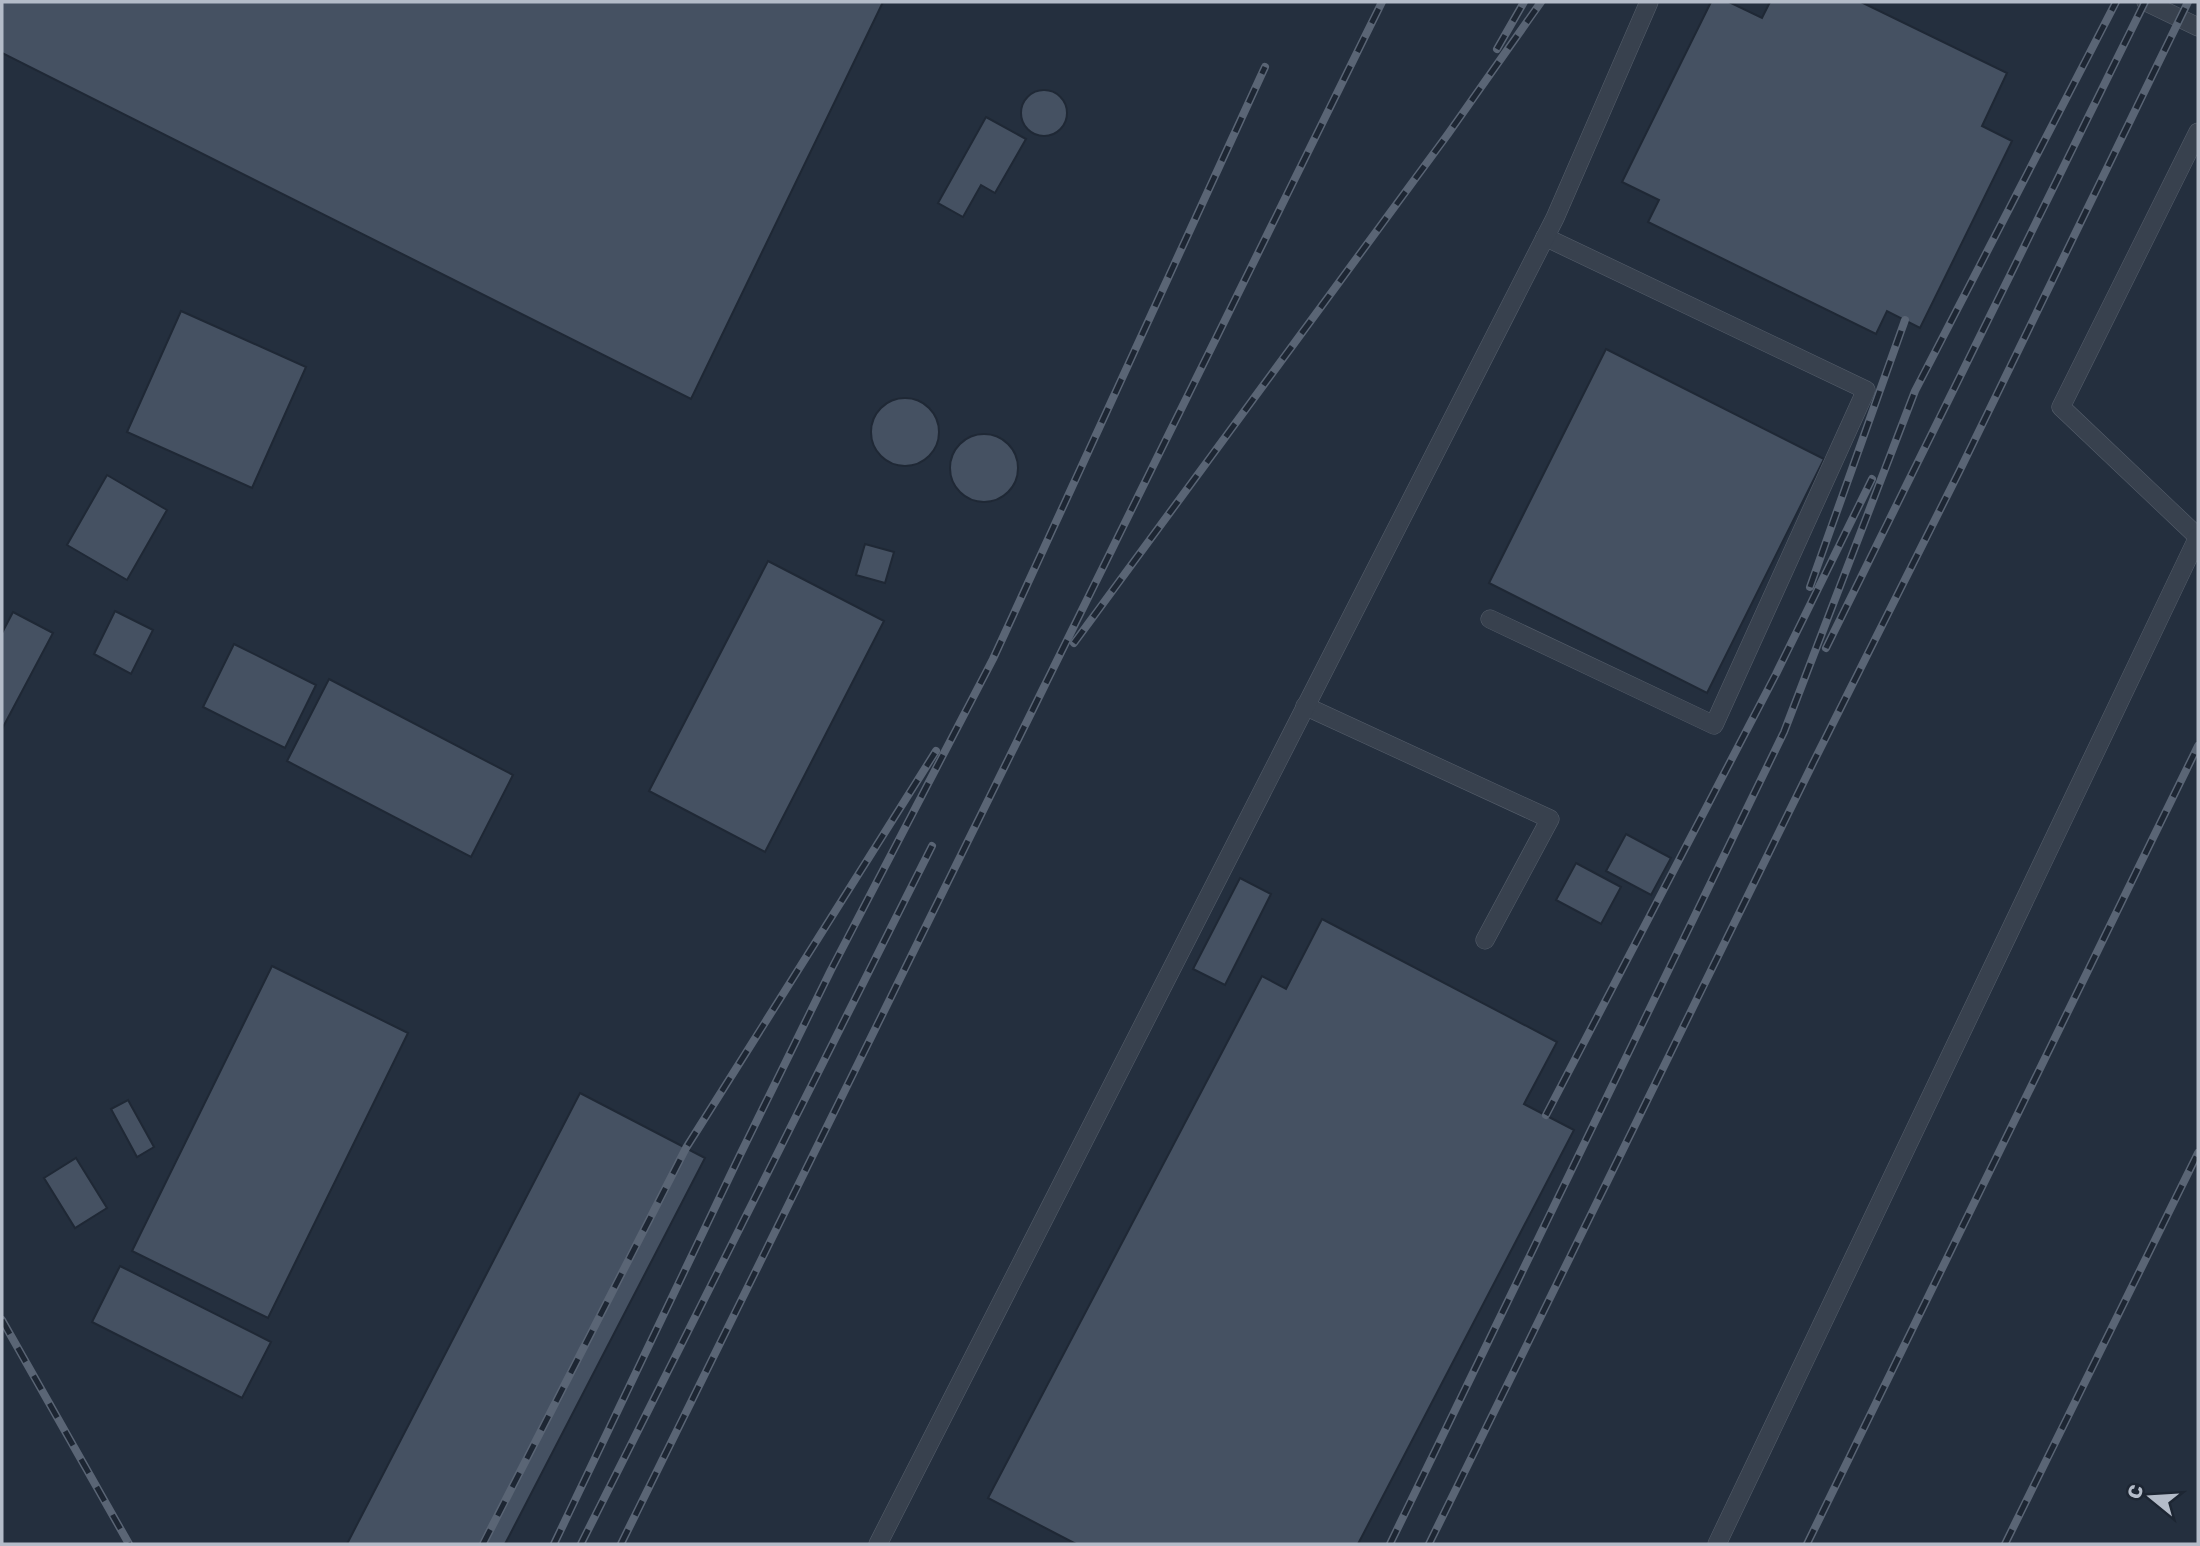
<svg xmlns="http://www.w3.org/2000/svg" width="2200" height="1546" font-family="'Golos Text',sans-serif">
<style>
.building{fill:#455162;stroke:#1f2835;stroke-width:2}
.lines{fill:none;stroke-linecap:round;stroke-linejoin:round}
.lane-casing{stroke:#565f6c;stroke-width:19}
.lane{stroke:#38414e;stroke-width:18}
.rail-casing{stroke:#5a6575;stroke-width:8}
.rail{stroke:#1d2633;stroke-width:5;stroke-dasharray:16;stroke-linecap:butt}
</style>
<rect width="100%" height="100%" fill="#242f3e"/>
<g class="building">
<path d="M2,2h881l-192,397 -689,-346z"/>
<path d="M1711,2h18l33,16 8,-16h91l146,71 -25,53 30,15 -92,187 -33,-17 -11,23 -228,-112 11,-22 -37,-18z"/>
<circle cx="1044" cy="113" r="23"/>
<path d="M986,117l40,22 -31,54 -14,-8 -18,32 -25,-14z"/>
<path d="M181,311l125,56 -54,121 -125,-56z"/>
<path d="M1606,349l218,110 -117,234 -218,-110z"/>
<circle cx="905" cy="432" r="34"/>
<circle cx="984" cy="468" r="34"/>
<path d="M107,475l60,35 -40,70 -60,-35z"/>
<path d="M865,544l29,8 -9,31 -29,-8z"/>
<path d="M768,561l116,60 -119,231 -116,-61z"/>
<path d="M115,611l38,19 -22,44 -37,-20z"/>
<path d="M13,612l40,21 -51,96v-96z"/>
<path d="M234,644l82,41 -31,63 -82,-41z"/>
<path d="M329,679l184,96 -42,82 -184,-96z"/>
<path d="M1626,834l45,24 -20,37 -45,-24z"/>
<path d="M1576,863l45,24 -20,37 -45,-24z"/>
<path d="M1240,878l31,16 -46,91 -32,-16z"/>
<path d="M1322,919l235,123 -33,62 50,26 -216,414h-282l-88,-46 274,-522 24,13z"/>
<path d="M272,966l136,67 -140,285 -136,-67z"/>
<path d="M580,1093l125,65 -200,386h-158z"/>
<path d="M128,1100l26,47 -17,10 -26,-48z"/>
<path d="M76,1158l31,50 -32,20 -31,-50z"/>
<path d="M120,1266l151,76 -29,56 -150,-76z"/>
</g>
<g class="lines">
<defs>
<g id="lane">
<path d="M2146,2l52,25"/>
<path d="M2198,132l-137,275 137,130"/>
<path d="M1490,619l224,106 152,-335 -321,-153"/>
<path d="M1305,706l245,113 -65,121"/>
<path d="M878,1544l677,-1326 94,-216"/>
<path d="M1717,1544l481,-1007"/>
</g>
</defs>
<use href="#lane" class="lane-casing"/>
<use href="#lane" class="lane"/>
<defs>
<g id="rail">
<path d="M1497,49l27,-47"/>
<path d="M1810,587l95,-267"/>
<path d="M1074,643l374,-509 93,-132"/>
<path d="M1826,648l319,-646"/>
<path d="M1546,1115l230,-441 96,-195"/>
<path d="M2,1320l127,224"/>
<path d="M483,1544l203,-396 250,-397"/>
<path d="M554,1544l185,-387 92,-187 162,-311 272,-592"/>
<path d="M581,1544l351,-698"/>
<path d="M621,1544l761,-1542"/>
<path d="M1390,1544l394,-812 131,-341 201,-389"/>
<path d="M1429,1544l385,-783 146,-291 228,-468"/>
<path d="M1807,1544l391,-798"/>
<path d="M2005,1544l193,-391"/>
</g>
</defs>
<use href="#rail" class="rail-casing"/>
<use href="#rail" class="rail"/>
</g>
<rect width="2200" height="1546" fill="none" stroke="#b4bcc9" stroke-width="7"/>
<g transform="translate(2151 1497) rotate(288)" stroke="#1d2633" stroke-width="5" paint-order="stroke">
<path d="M0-5L12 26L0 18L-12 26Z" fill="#b4bcc9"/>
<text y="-10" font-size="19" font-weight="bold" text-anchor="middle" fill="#b4bcc9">С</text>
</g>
</svg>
